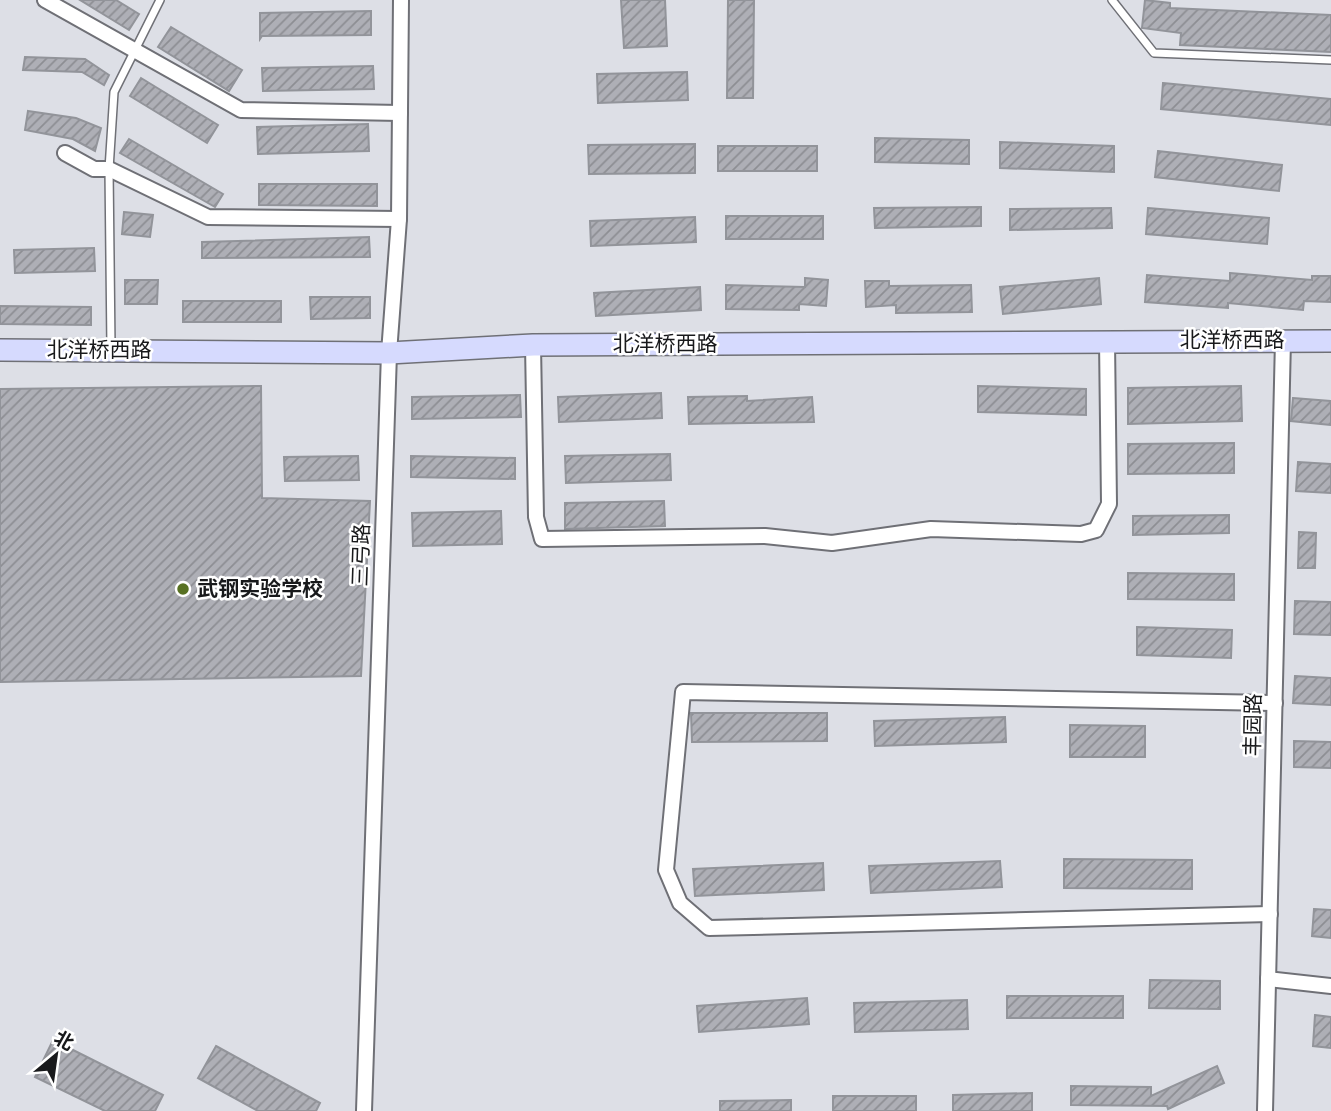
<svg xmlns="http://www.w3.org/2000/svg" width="1331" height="1111" font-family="'Exo 2','Noto Sans SC',sans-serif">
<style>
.building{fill:url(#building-hatch);stroke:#92949a;stroke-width:2}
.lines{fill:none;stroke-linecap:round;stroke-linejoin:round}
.lane-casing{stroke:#6f7076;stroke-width:10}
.street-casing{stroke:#6f7076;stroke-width:18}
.secondary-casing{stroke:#6f7076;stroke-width:24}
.lane{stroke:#fff;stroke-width:7}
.street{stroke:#fff;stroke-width:14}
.secondary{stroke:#d6dafe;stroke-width:21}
.poi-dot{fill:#587123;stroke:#fff;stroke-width:2.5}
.labels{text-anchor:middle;stroke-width:5;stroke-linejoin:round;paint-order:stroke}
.street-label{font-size:21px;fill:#18191b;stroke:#fff}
.poi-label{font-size:21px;font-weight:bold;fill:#18191b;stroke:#fff;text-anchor:start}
</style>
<defs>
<pattern id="building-hatch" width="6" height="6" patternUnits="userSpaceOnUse" patternTransform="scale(1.75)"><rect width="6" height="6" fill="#aeafb6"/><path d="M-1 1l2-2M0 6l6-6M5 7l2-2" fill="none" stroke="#8d8e93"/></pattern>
</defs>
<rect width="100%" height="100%" fill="#dddfe6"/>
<g class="building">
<path d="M80,0h36l23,14 -10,16z"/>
<path d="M621,0h44l2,46 -43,2z"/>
<path d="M728,0h26l-1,98h-26z"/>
<path d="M1145,0l25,3v5l161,7v37l-151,-7 1,-12 -39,-5z"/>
<path d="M371,11v24l-109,1 -2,3v-26z"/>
<path d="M171,27l71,43 -13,21 -71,-44z"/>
<path d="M25,57l60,2 24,16 -5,10 -22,-13 -59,-2z"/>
<path d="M373,66l1,23 -111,2 -1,-23z"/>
<path d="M687,72l1,28 -90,3 -1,-29z"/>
<path d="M141,78l77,47 -11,18 -77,-47z"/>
<path d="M1163,83l168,16v26l-170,-16z"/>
<path d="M28,111l48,7 25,10 -6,23 -22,-12 -48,-9z"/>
<path d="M368,124l1,27 -111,3 -1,-27z"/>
<path d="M875,138l94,2v24l-94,-2z"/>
<path d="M129,139l94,55 -8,13 -95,-54z"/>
<path d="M1000,142l114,4v26l-114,-4z"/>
<path d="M695,144v29l-106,1 -1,-29z"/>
<rect x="718" y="146" width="99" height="25"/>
<path d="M1158,151l124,14 -3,26 -124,-14z"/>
<path d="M259,184h118v22l-118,-1z"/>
<path d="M981,207v19l-106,2 -1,-20z"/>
<path d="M1111,208l1,20 -102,2v-21z"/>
<path d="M1148,208l121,10 -2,26 -121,-10z"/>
<path d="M124,212l29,3 -3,22 -28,-3z"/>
<rect x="726" y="216" width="97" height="23"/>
<path d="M695,217l1,25 -105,4 -1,-25z"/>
<path d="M369,237l1,20 -168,1v-16z"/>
<path d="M94,248l1,23 -80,2 -1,-23z"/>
<path d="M1230,273l82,7v-4h19v26l-27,-1 -1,9 -75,-7v5l-83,-6 2,-27 83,6z"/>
<path d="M805,278l23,2 -2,26 -27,-2v6l-73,-1v-24l79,2z"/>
<path d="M1099,278l2,26 -98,10 -3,-27z"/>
<path d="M125,280h33l-1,24h-32z"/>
<path d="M865,281h24v5l82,-1 1,27 -76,1v-8l-30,2z"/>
<path d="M700,287l1,23 -105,6 -2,-23z"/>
<path d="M310,297h60v21l-59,1z"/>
<rect x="183" y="301" width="98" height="21"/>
<path d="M0,306l91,1v18l-91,-1z"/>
<path d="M261,386l1,112 108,3 -9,175 -361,6v-293z"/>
<path d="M978,386l108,3v26l-108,-3z"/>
<path d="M1241,386l1,35 -114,3v-36z"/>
<path d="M661,393l1,25 -103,4 -1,-25z"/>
<path d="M520,395l1,22 -109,2v-22z"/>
<path d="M747,396v5l65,-4 2,25 -125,2 -1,-27z"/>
<path d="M1293,398l38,3v24l-40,-4z"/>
<path d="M1234,443v30l-106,1v-30z"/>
<path d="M670,454l1,26 -105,3 -1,-27z"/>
<path d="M358,456l1,24 -74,1 -1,-24z"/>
<path d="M411,456l104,2v21l-104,-2z"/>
<path d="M1298,462l33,2v29l-35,-2z"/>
<path d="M664,501l1,25 -100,3v-26z"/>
<path d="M501,511l1,33 -89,2 -1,-33z"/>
<path d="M1229,515v18l-96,2v-19z"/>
<path d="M1299,532l17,1 -1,35h-17z"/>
<path d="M1128,573l106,1v26l-106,-1z"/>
<path d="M1295,601l36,1v33l-37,-1z"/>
<path d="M1137,627l95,3 -1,28 -94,-3z"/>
<path d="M1295,676l36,2v27l-38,-2z"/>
<path d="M691,713h136v28l-135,1z"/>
<path d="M1005,717l1,25 -131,4 -1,-25z"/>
<path d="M1070,725l75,1v31h-75z"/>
<path d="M1294,741l37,1v26l-37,-1z"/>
<path d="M1064,859l128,1v29l-128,-1z"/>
<path d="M1000,861l2,26 -131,6 -2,-27z"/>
<path d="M823,863l1,27 -129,6 -2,-27z"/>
<path d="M1314,909l17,1v28l-19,-2z"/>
<path d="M1150,980l70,1v28l-71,-1z"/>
<rect x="1007" y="996" width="116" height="22"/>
<path d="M807,998l2,26 -110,8 -2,-26z"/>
<path d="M967,1000l1,29 -113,3 -1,-29z"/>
<path d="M1315,1015l16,2v31l-18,-2z"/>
<path d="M53,1040l110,55 -8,16h-50l-70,-34z"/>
<path d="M216,1046l104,57 -4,8h-58l-60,-33z"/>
<path d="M1217,1066l7,17 -56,26 -1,-3 -96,-1v-19l80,1v9z"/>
<path d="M1032,1093v18h-79v-16z"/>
<rect x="833" y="1096" width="83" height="15"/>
<path d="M791,1100v11h-71v-10z"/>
</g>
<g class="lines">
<defs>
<g id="lane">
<path d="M1112,0l42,53 177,7"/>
<path d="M111,348l-2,-179 5,-77 46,-92"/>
</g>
<g id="street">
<path d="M45,0l196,110 159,3"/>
<path d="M65,153l29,16h15l99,48 191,2"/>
<path d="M533,345l3,172 6,22 223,-3 67,7 99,-14 150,5 15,-4 13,-26 -2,-163"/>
<path d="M1270,914l-561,14 -29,-25 -14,-33 17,-178 592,11"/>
<path d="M1268,979l63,7"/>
<path d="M364,1111l25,-758 10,-134 2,-219"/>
<path d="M1265,1111l18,-771"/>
</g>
<path id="secondary" d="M0,350l389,3 144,-8 798,-4"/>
</defs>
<use href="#lane" class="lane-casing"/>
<use href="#street" class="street-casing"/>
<use href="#secondary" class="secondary-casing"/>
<use href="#lane" class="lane"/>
<use href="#street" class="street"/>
<use href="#secondary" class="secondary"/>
</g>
<circle class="poi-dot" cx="183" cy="589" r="7"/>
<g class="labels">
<g class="street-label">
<text x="1232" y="347">北洋桥西路</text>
<text x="665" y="351">北洋桥西路</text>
<text x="99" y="357">北洋桥西路</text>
<text transform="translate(361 555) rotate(-88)" y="7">三弓路</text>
<text transform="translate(1253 725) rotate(-89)" y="7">丰园路</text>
</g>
<g class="poi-label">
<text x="197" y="596">武钢实验学校</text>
</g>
</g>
<g transform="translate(56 1055) rotate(29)" stroke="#ffffff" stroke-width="5" paint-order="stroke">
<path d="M0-5L12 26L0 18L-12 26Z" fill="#18191b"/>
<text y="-10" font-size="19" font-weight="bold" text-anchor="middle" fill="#18191b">北</text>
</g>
</svg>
